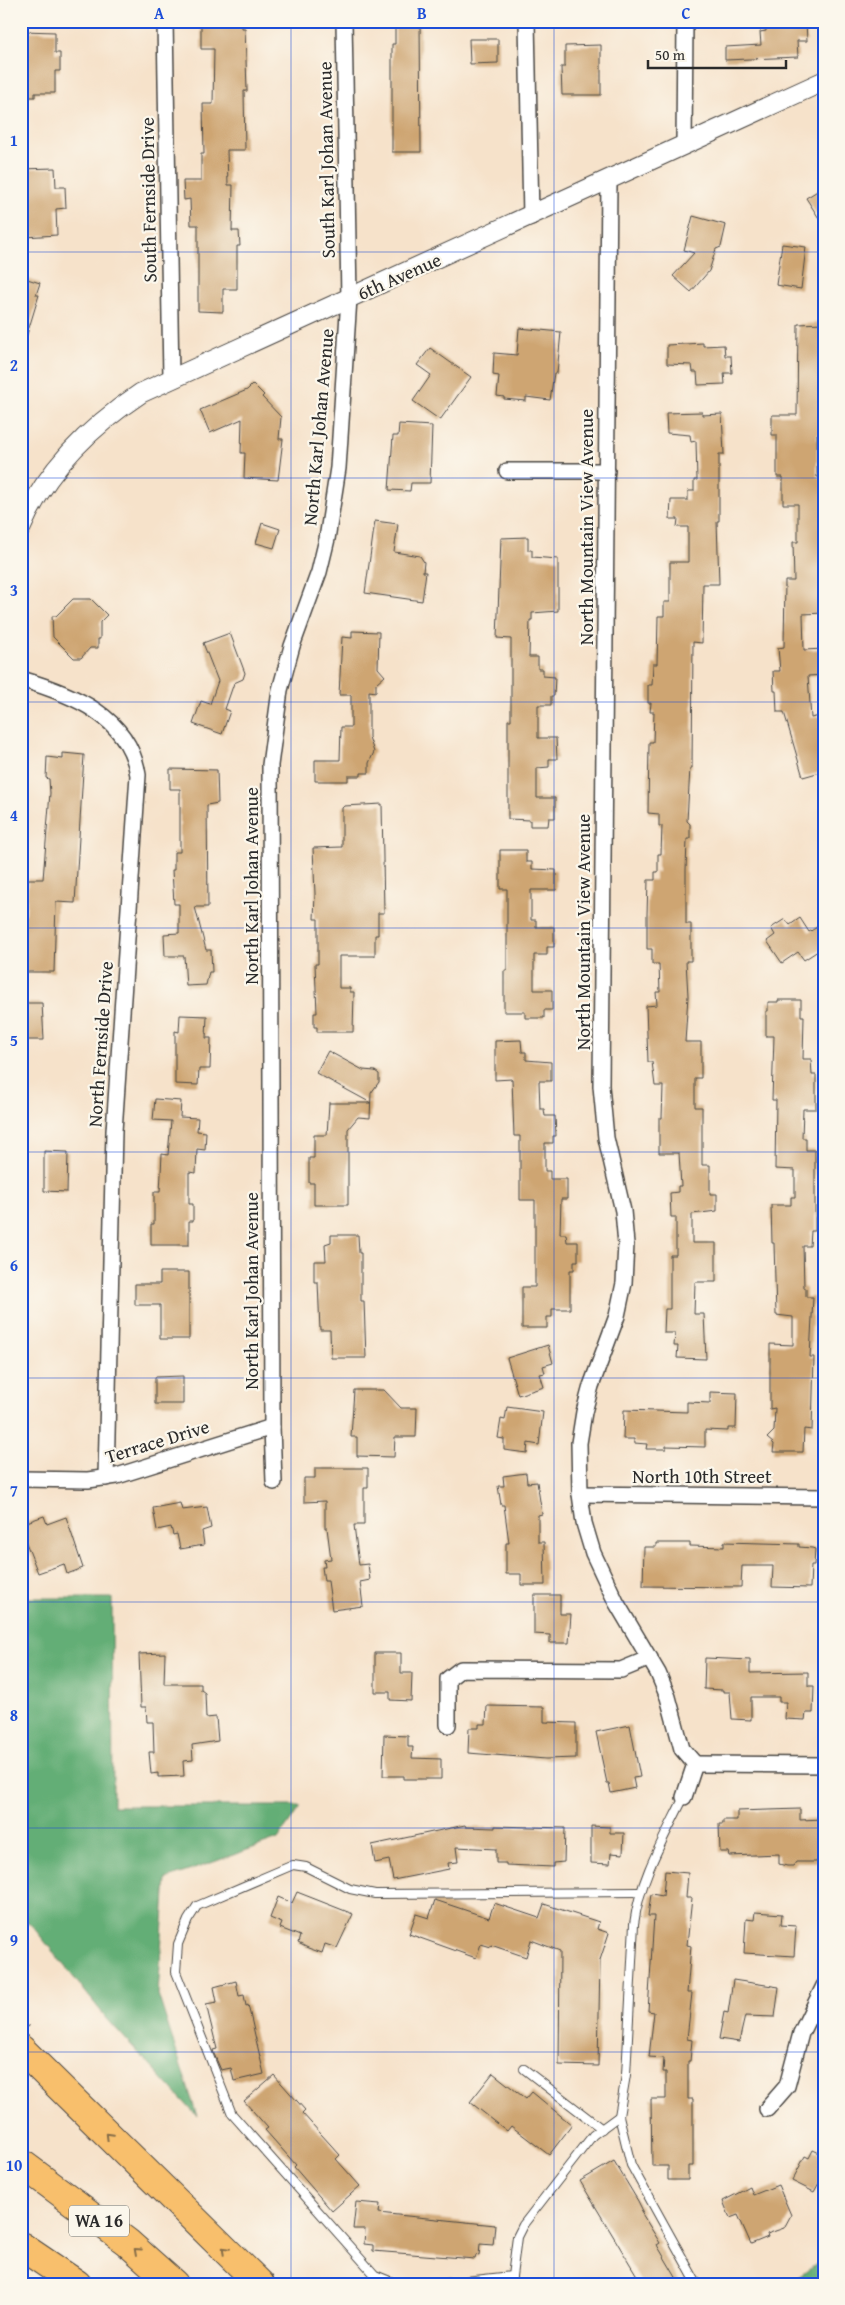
<svg xmlns="http://www.w3.org/2000/svg" width="845" height="2305" font-family="'Gentium Book Plus',serif">
<style>
.forest{fill:#64ae76;stroke:#486c50}
.building{fill:#cea572}
.lines{fill:none;stroke-linecap:round;stroke-linejoin:round}
.service-casing{stroke:#494643;stroke-width:10}
.minor-casing{stroke:#494643;stroke-width:18}
.tertiary-casing{stroke:#494643;stroke-width:21}
.motorway-casing{stroke:#494643;stroke-width:30}
.path{stroke:#494643;stroke-width:3;stroke-dasharray:1 4;stroke-linecap:butt}
.service{stroke:#fff;stroke-width:8}
.minor{stroke:#fff;stroke-width:15}
.tertiary{stroke:#fff;stroke-width:19}
.motorway{stroke:#f8bf6c;stroke-width:28}
.oneway{stroke:#876e48}
.grid{fill:none;stroke:#1d4ed8;stroke-width:1;stroke-opacity:0.55}
.labels{text-anchor:middle;stroke-width:4.5;stroke-linejoin:round;paint-order:stroke}
.shield{fill:#fbf7ec;stroke:#696865;stroke-width:1}
.shield-label{font-size:18px;font-weight:bold;fill:#2b2b2b}
.street-label{font-size:19px;fill:#2b2b2b;stroke:#fbf7ec}
.neatline{fill:none;stroke:#1d4ed8;stroke-width:2}
.grid-label{font-size:16px;text-anchor:middle;font-weight:bold;fill:#1d4ed8}
</style>
<rect width="100%" height="100%" fill="#fbf7ec"/>
<filter id="ink" filterUnits="userSpaceOnUse"><feTurbulence type="fractalNoise" baseFrequency=".02" numOctaves="2"/><feDisplacementMap in="SourceGraphic" scale="10" xChannelSelector="R" yChannelSelector="G"/><feConvolveMatrix kernelMatrix="1 2 1 2 8 2 1 2 1" color-interpolation-filters="sRGB"/></filter>
<filter id="wash" filterUnits="userSpaceOnUse"><feTurbulence type="fractalNoise" baseFrequency=".0096" numOctaves="4" result="noise"/><feDisplacementMap in="SourceGraphic" scale="20" xChannelSelector="R" yChannelSelector="G"/><feGaussianBlur stdDeviation="1.12" result="paint"/><feColorMatrix in="noise" values="0 0 0 0 0 0 0 0 0 0 0 0 0 0 0 0 0 1.4 0 .05"/><feComposite in="paint" operator="in"/></filter>
<g filter="url(#wash)">
<rect width="100%" height="100%" fill="#f6e2ca"/>
<g class="forest">
<path d="M21,1598h91l1,208h188l-23,33 -112,40 -8,115 39,122 -89,-96 -75,-93 -12,-11z"/>
<path d="M824,2259v25h-36z"/>
</g>
<g id="blocks">
<g class="building">
<path d="M201,21h41v7h3l2,63h-3l1,59h-18l1,35h5l-1,46h7l1,15h-3v43h-14v23l-25,-1v-86h-7l-1,-26 -6,1 -1,-19h18v-27h3l-1,-50h10l1,-55h-13z"/>
<path d="M395,21h25l1,131h-29v-108h3z"/>
<path d="M766,21h40l1,20h-10l1,16 -73,3v-13l36,-2 -1,-13 6,-1z"/>
<path d="M23,31l32,1v21h5v18h-5v22h-20v4h-14z"/>
<path d="M469,39h29v24l-28,1z"/>
<path d="M601,45v50h-39l-1,-28h4v-21z"/>
<path d="M55,168l1,19h9l1,21 -10,1 1,26 -33,2 -3,-68z"/>
<path d="M824,187v39l-18,-28z"/>
<path d="M693,216l33,9 -5,22 -5,2 -7,22 -18,21 -18,-16 21,-23 -10,-3z"/>
<path d="M782,244l24,3 -5,42 -25,-4z"/>
<path d="M21,277l19,6 -4,12h3l-14,46 -4,-1z"/>
<path d="M824,323v41h-2l2,70h-7v43h7v136l-21,1 1,36 20,-1v26l-16,1 3,42 13,-3v56l-21,6 -19,-65h-7l-1,-21h-2l-1,-20h7l-2,-23 6,-1 1,-66h9l-1,-39h5v-38h-15v-27h-6v-42h-5v-20h25l1,-91z"/>
<path d="M519,328l42,4 -4,41h-3l-4,27 -24,-3v4l-22,-2v-2l-7,-1 2,-20 -6,-1 1,-22 23,2z"/>
<path d="M703,343v3l21,-1 1,11h6l1,17h-8l1,11 -27,1 -1,-13h-4l-1,-7 -25,-1v-19z"/>
<path d="M430,348l41,29 -31,43 -27,-19 18,-26 -14,-10z"/>
<path d="M253,384l11,11 -2,2 19,20 -2,22h4l-5,41 -34,-2 1,-25h-4l1,-34 -32,14 -10,-23 47,-20z"/>
<path d="M702,412v3l20,-1 2,40h-5v67h-2l2,63h-16l-1,59 -9,-1 -1,126h-2l-3,53 3,3v15h-3l-1,31v54h5v37h-5l2,35 -3,46h16v36h-6v29h7v58h8v29h7v17l-25,3v29h24v39h-21l-1,32h10l2,45 -29,-1 1,-12h-4l1,-13h-11l1,-24h5v-54h6v-38h-5l-1,-24 8,-1v-6h3l-2,-33h-20v-35h3l1,-32h-8l-3,-24h-4l-2,-56 11,-1 -1,-13h4l-1,-28h-7v-15h-5v-34l1,-35h7v-8h3v-18h3l1,-28h-3v-12l-11,-1 1,-71h4l1,-30h-4l1,-9h-3v-18h4l1,-21h4l1,-48h6v-14h6v-40h18v-35h-11l1,-8h-8l1,-19h17v-9h6v-11h3l-1,-39 -5,1 -1,-7 -23,-2 -1,-20z"/>
<path d="M399,424l33,2 -2,57h-19l-1,8 -21,-1 4,-54h5z"/>
<path d="M375,521l23,3 -4,28 26,4 4,6 -1,10h3l-4,29 -57,-8z"/>
<path d="M262,523l18,6 -6,19 -18,-5z"/>
<path d="M528,537v13h4v7l26,2v52l-26,2v7h-2l-1,37h9v12h5v7l12,1 -1,19h-3v9h-13v33h18l1,21h-8v8l-12,1v30h18v20h-6l-1,8h-18v-6l-22,-1v-99h3v-81l-14,-1 4,-100z"/>
<path d="M73,599h18l16,16 -7,7v17h-2v9h-8l-9,10h-7l-21,-21 -1,-21h4z"/>
<path d="M352,631l27,1 -1,36 7,8 -9,8v8l-7,-1v46l5,15 -5,11v10h-8v3h-13v5h-33v-21h25l1,-33h10v-32h-12l3,-58 10,1z"/>
<path d="M230,633l15,40 -2,6 -9,4 -9,26 5,2 -8,23 -29,-10 8,-23 9,3 8,-23 -15,-38z"/>
<path d="M63,753l21,2 -9,148 -19,-1 -2,70h-33v-58h5l2,-35h15l7,-86 -1,-14 -3,-1 1,-21 16,2z"/>
<path d="M170,769l47,1 1,33 -11,2 1,102h-13l11,43h5l1,22h-3l-3,13 -20,1 -2,-30h-19l-1,-22 15,-1v-29h-5l-2,-34h2v-18h6v-63h-10z"/>
<path d="M382,804l2,109h-6v22h-3v21h-36v32h11v4h4l-1,40h-36v-5h-3v-14h3l-2,-49h3v-45h-4l1,-25 -2,-46 29,-1v-39l2,-2z"/>
<path d="M500,850h26v12h6v7l24,1v20h-25v30h5v7h18v20h-7v8h-13v35h18v20h-8v8h-19v-6h-21v-41h3v-82h-7z"/>
<path d="M800,918l9,14 15,-9v24l-20,13 -6,-8 -16,11 -15,-22 8,-6 -4,-7 14,-9 5,6z"/>
<path d="M778,1000h23v16h3l-1,43h8l1,16h4v34h-13l-1,29h4v12h9v81h-4l-1,15h-7l1,42h2v9h7l-3,60h4l-2,73 -8,-1 -1,23h-30l1,-8 -7,-6 7,-7 1,-23 -5,1v-65l23,1v-28l-17,-2 -2,-72h-2l-1,-38h20v-8h4v-27l-20,-1 1,-69h-4l2,-64h-8v-25h2v-9h10z"/>
<path d="M21,1003h21l2,37h-23z"/>
<path d="M180,1015l27,1 -1,22h5l-1,31h-11l-1,16 -23,-1v-53l4,1z"/>
<path d="M521,1040l1,12h4v8l25,2v19h-12l1,28h4l1,7h10l1,20h-3v7h-8v28h5v8h17v20h-6l-1,35h6l1,8h11v19h-4v9h-4v39h-18v8h-5v11h-25v-41h13v-87h-15v-64h-6l-2,-57 -17,1v-39z"/>
<path d="M328,1051l35,19 12,1 4,3v8l-8,11 -1,25 -12,-1 -10,12v76h-34v-22h-5v-25h5v-23h13l2,-32h42l-55,-30z"/>
<path d="M155,1099l26,2 -1,16 18,1 -1,13 9,1 -1,18 -8,-1 -1,24 -7,-1v32h4v17h-4v24h-38v-21h3v-32h6l2,-38 6,1 3,-34 -18,-1z"/>
<path d="M44,1151l24,1 -1,40 -23,-1z"/>
<path d="M331,1235h27l1,18h2v48h3l2,57h-35l-1,-28h-10l-2,-48h-4v-21h12l-1,-17 6,-2z"/>
<path d="M160,1272h29v67h-29v-34h-25v-21h25z"/>
<path d="M548,1345l5,18 -10,3 2,7 -5,1 4,13 -26,8 -11,-37z"/>
<path d="M183,1376v28h-28v-27z"/>
<path d="M354,1390h30l17,18h16l-1,29h-21l-1,20 -37,-1v-19h-6z"/>
<path d="M710,1392l27,1 -1,35h-8v3l-23,-1v17l-39,-1v3h-20l1,-5 -13,-1v-4h-11l1,-29 63,2v-10l23,1z"/>
<path d="M507,1407l36,5 -4,33 -11,-2 -1,10 -23,-3v-11l-6,-1 3,-19 4,1z"/>
<path d="M315,1468h53v20h-4v37h-10l5,40 9,-1 2,16 -10,2 3,24 -31,4 -4,-29h-4l-2,-14h3l-1,-7 7,-1 -4,-31h-2v-27l-21,1v-24h11z"/>
<path d="M526,1473l1,10 10,-1 5,32 -4,1v27h6l1,43h-24v-11h-15v-31h3l-5,-38h-3l-3,-19h6l-1,-10z"/>
<path d="M180,1503l2,7 25,-3 4,21 -9,3 2,14 -24,4 -3,-15 -4,1 -2,-8 -14,3 -4,-22z"/>
<path d="M44,1516l3,8 19,-7 17,51 -16,6 -3,-10 -26,9 -17,-43v-6z"/>
<path d="M724,1542l75,2v3l13,1 3,1 -1,16h-3l-1,23 -38,-1 1,-21h-31l-1,21 -98,-1 1,-39h12v-4h34v3l34,1z"/>
<path d="M534,1595h26v19h11l-2,29h-19v-8l-16,-1z"/>
<path d="M165,1653l-1,31h37v6l4,3 1,25 10,-1 2,24 -26,4 1,15 -10,1 1,15 -26,1v-4l-7,1 -2,-22h5l-1,-30h-6l-1,-15h-5l-2,-53z"/>
<path d="M375,1653h26v20h11l-1,28 -21,-1v-8h-15z"/>
<path d="M705,1658l45,2v13l58,-1v14h6l-1,27h-7l-1,7 -20,-1 1,-17h-7v-5h-28v23l-19,-1 -2,-27h-7v-2l-19,-1z"/>
<path d="M487,1706l57,1v15l32,1v35l-30,1 -78,-6 1,-25h10v-4h7z"/>
<path d="M630,1725l10,52 -7,1 2,10 -24,5 -2,-10h-2l-11,-51z"/>
<path d="M384,1735l24,1v11h5l-1,11 29,1v20h-37v-3h-21z"/>
<path d="M800,1809v11l24,-1v36l-8,7h-20l-3,4h-6l-8,-2v-10l-50,2 -1,-4h-8l-1,-28h4v-4h14v-9z"/>
<path d="M465,1825l1,2 29,1v-2l70,2 -1,34 -11,1v4l-47,-2v-2h-10v-14l-40,-2 2,15 -10,1 1,6 -56,11 -4,-20 -14,3 -3,-18z"/>
<path d="M591,1826l19,1v6h14l-1,21 -12,-1 -1,11 -19,-1z"/>
<path d="M665,1871l23,2 -2,25h6l-5,47 4,1 -4,47h5l-5,46 5,1 -2,21h-2v38h5v67h-5v14h-20v-14h-16l-1,-67h15v-27h-3l1,-14 -15,-1 5,-45 -6,-1 6,-95h-6l3,-22 12,2z"/>
<path d="M297,1892l56,22 -16,34 -12,-4 -3,9 -14,-5 -10,-5 2,-7 -20,-8 2,-5 -12,-5 8,-21 14,6z"/>
<path d="M435,1900l54,18 5,-15 45,15 5,-14 55,18 -2,7 12,4 -9,27 -2,106 -39,-1 1,-114 -29,-11 -5,17 -35,-12v2l-10,-3 -5,14 -67,-24 7,-20 13,4z"/>
<path d="M755,1912l27,2 -1,11 15,1 -2,30 -50,-3 2,-34 8,1z"/>
<path d="M733,1980l46,7 -4,30 -30,-1 -6,26 -20,-3 5,-27 4,1z"/>
<path d="M236,1981l3,15 5,-1 2,11 2,-1 16,69 -30,7 -3,-13 -10,2 -7,-16 -1,-4 4,-1 -11,-45 11,-2 -3,-15z"/>
<path d="M493,2073l33,26 6,-7 40,33 -23,30 -38,-29 -4,5 -37,-29z"/>
<path d="M274,2075l31,35 -3,3 38,42 -4,4 24,27 -28,25 -38,-44 2,-2 -31,-35 3,-2 -24,-27z"/>
<path d="M813,2150l11,5v29l-4,-3 -6,11 -22,-11 13,-25 4,2z"/>
<path d="M614,2161l24,40 5,10 -2,1 19,31 -3,2 23,39h-38l-62,-103z"/>
<path d="M778,2185l13,30 -7,13 -17,6 1,3 -17,7 -13,-29 -8,3 -7,-17 27,-14 3,8z"/>
<path d="M356,2202l24,2 -1,9 9,1 107,11 -2,20 -13,-1 -1,12 -3,-1 -1,4 -102,-8v-6l-9,-1 1,-15h-12z"/>
</g>
</g>
</g>
<g filter="url(#ink)">
<use href="#blocks" fill-opacity="0" stroke="#494643" stroke-width="1"/>
<g class="lines">
<defs>
<g id="service">
<path d="M684,1797c-20,41 -44,81 -50,127l-8,151 -7,41 12,49 66,119"/>
<path d="M524,2069l78,60"/>
<path d="M397,2284l-22,-9 -143,-161 -56,-142 2,-28 10,-24 9,-14 96,-41 13,2 44,22 25,5 264,-2"/>
<path d="M437,2284l75,-8"/>
<path d="M511,2284l6,-47 6,-12 70,-90 26,-19"/>
</g>
<g id="minor">
<path d="M165,21l6,357"/>
<path d="M527,21l4,196"/>
<path d="M684,146l1,-125"/>
<path d="M609,181l-8,905 5,52 17,73 3,33 -2,39 -7,33 -26,70 -7,26 -5,31 1,51 4,29 9,30 23,49 42,71 10,24 14,52 13,15"/>
<path d="M507,471h100"/>
<path d="M21,679c51,15 108,37 117,96l-24,356 -8,347"/>
<path d="M21,1479l67,1 29,-4 155,-49"/>
<path d="M274,1482l-2,-55 -2,-662 10,-75 12,-44 27,-74 8,-33 11,-71 11,-170 -5,-277"/>
<path d="M580,1494l244,3"/>
<path d="M448,1725v-46l13,-10 160,1 29,-12"/>
<path d="M695,1764l129,1"/>
<path d="M684,1797l11,-33"/>
<path d="M767,2109l20,-23 14,-53 23,-47"/>
</g>
<path id="tertiary" d="M21,528c24,-57 69,-101 120,-135l683,-312"/>
<g id="motorway">
<path d="M21,2049l239,235"/>
<path d="M21,2163l106,79 47,42"/>
<path d="M21,2246l56,38"/>
</g>
</defs>
<use href="#service" class="service-casing"/>
<use href="#minor" class="minor-casing"/>
<use href="#tertiary" class="tertiary-casing"/>
<use href="#motorway" class="motorway-casing"/>
<path class="path" d="M21,2019l10,10"/>
<use href="#service" class="service"/>
<use href="#minor" class="minor"/>
<use href="#tertiary" class="tertiary"/>
<use href="#motorway" class="motorway"/>
</g>
<defs><path id="oneway-chevron" d="M-2-3.5L2.5 0L-2 3.5" fill="none" stroke-width="1.6" stroke-linecap="round" stroke-linejoin="round" transform="scale(1.25)"/></defs>
<g class="oneway">
<use href="#oneway-chevron" transform="translate(109 2136) rotate(-135)"/>
<use href="#oneway-chevron" transform="translate(225 2250) rotate(-135)"/>
<use href="#oneway-chevron" transform="translate(137 2251) rotate(-138)"/>
</g>
</g>
<path class="grid" d="M291,21v2263M554,21v2263M21,252h803M21,478h803M21,702h803M21,928h803M21,1152h803M21,1378h803M21,1602h803M21,1828h803M21,2052h803"/>
<g class="labels">
<rect class="shield" x="69" y="2205.5" width="60" height="31" rx="4"/>
<g class="shield-label">
<text x="99" y="2227">WA 16</text>
</g>
<g class="street-label">
<text transform="translate(326 160) rotate(-91)" y="7">South Karl Johan Avenue</text>
<text transform="translate(148 200) rotate(-91)" y="7">South Fernside Drive</text>
<text transform="translate(399 276) rotate(-24)" y="7">6th Avenue</text>
<text transform="translate(318 427) rotate(-85)" y="7">North Karl Johan Avenue</text>
<text transform="translate(586 527) rotate(-90)" y="7">North Mountain View Avenue</text>
<text transform="translate(251 886) rotate(-90)" y="7">North Karl Johan Avenue</text>
<text transform="translate(583 932) rotate(-90)" y="7">North Mountain View Avenue</text>
<text transform="translate(100 1044) rotate(-86)" y="7">North Fernside Drive</text>
<text transform="translate(251 1291) rotate(-90)" y="7">North Karl Johan Avenue</text>
<text transform="translate(157 1441) rotate(-17)" y="7">Terrace Drive</text>
<text x="702" y="1483">North 10th Street</text>
</g>
</g>
<rect width="845" height="2305" fill="none" stroke="#fbf7ec" stroke-width="55"/>
<path d="M648 60v8h138v-8" fill="none" stroke="#2b2b2b" stroke-width="2.5"/>
<text x="655" y="60" font-size="15" fill="#2b2b2b" stroke="#fbf7ec" stroke-width="4" paint-order="stroke">50 m</text>
<rect x="28" y="28" width="790" height="2250" class="neatline"/>
<g class="grid-label">
<text x="159" y="19">A</text>
<text x="422" y="19">B</text>
<text x="686" y="19">C</text>
<text x="14" y="146">1</text>
<text x="14" y="371">2</text>
<text x="14" y="596">3</text>
<text x="14" y="821">4</text>
<text x="14" y="1046">5</text>
<text x="14" y="1271">6</text>
<text x="14" y="1496">7</text>
<text x="14" y="1721">8</text>
<text x="14" y="1946">9</text>
<text x="14" y="2171">10</text>
</g>
</svg>
